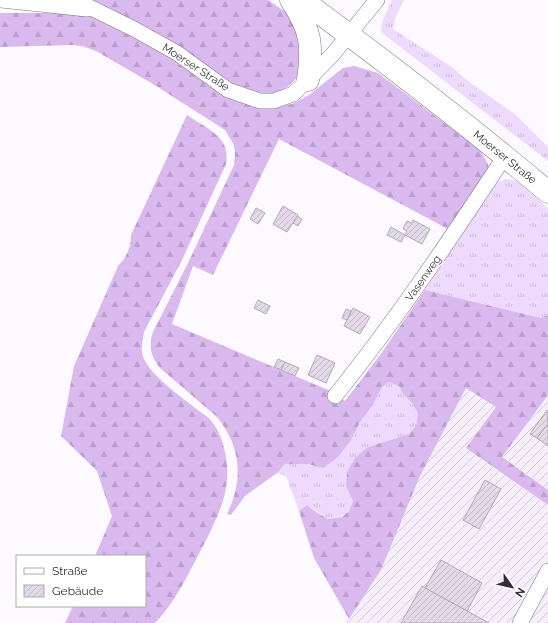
<svg xmlns="http://www.w3.org/2000/svg" width="548" height="623" font-family="Raleway,sans-serif">
<style>
.industrial{fill:url(#industrial-furrows)}
.grass{fill:url(#grass-tufts)}
.forest{fill:url(#forest-firs)}
.building{fill:url(#building-hatch);stroke:#b1a8b8}
.lines{fill:none;stroke-linecap:round;stroke-linejoin:round}
.minor-casing{stroke:#7f7785;stroke-width:16}
.secondary-casing{stroke:#7f7785;stroke-width:23}
.minor{stroke:#fff;stroke-width:15}
.secondary{stroke:#fff;stroke-width:22}
.labels{text-anchor:middle;stroke-width:3.5;stroke-linejoin:round;paint-order:stroke}
.street-label{font-size:11px;fill:#332f35;stroke:#fff}
</style>
<defs>
<pattern id="industrial-furrows" width="10" height="10" patternUnits="userSpaceOnUse"><rect width="10" height="10" fill="#f7eefc"/><path d="M-1 1l2-2M0 10L10 0M9 11l2-2" fill="none" stroke="#d4ccd9"/></pattern>
<pattern id="grass-tufts" width="24" height="20" patternUnits="userSpaceOnUse"><rect width="24" height="20" fill="#eedafc"/><path d="M3 7l-1-3M5 7V3M7 7l1-3M15 17l-1-3M17 17v-4M19 17l1-3" fill="none" stroke="#cdbbd9"/></pattern>
<pattern id="forest-firs" width="22" height="20" patternUnits="userSpaceOnUse"><rect width="22" height="20" fill="#dab9ef"/><path d="M5 1l3.5 6h-7zM16 11l3.5 6h-7z" fill="#bc9fce"/></pattern>
<pattern id="building-hatch" width="6" height="6" patternUnits="userSpaceOnUse"><rect width="6" height="6" fill="#e3d9e9"/><path d="M-1 1l2-2M0 6l6-6M5 7l2-2" fill="none" stroke="#c3bbc8"/></pattern>
</defs>
<rect width="100%" height="100%" fill="#fcfafe"/>
<g class="industrial">
<path d="M466,388l30,19 -30,41 82,57v118h-202l35,-53 39,-94z"/>
<path d="M548,395v95l-46,-33z"/>
</g>
<g class="grass">
<path d="M392,0h12l-9,19 -2,10 59,38 13,12 51,36 32,32v14l-167,-129 1,-10z"/>
<path d="M506,179l11,2 31,27v107l-7,3 -116,-28 72,-107z"/>
<path d="M389,382l10,3 5,10 9,9 5,10 -2,12 -7,8 -41,13 -22,39 7,15c-6,16 -10,15 -25,18l-21,-14 -8,6 -13,-35 -9,-3 8,-9h23l15,4 28,-28 9,-18 13,-17 9,-18z"/>
</g>
<g class="forest">
<path d="M93,0h175l19,13 16,18 -6,47 -10,9 -13,7 -14,1 -19,-5 -78,-54z"/>
<path d="M0,13h72l20,4 63,31 68,46 28,12 22,1 19,-3 17,-9 34,-27 11,-2 24,7 102,77 8,14 1,11 -41,54 -169,-90 -66,136 -20,-9 -21,58 161,68 12,9 35,-46 45,-65 116,28 7,-3v80l-46,62 46,33v15l-82,-57 30,-41 -30,-19 -46,88 -39,94 -32,49 -35,-61 -15,-47 8,-6 9,7 12,7 14,-2 7,-6 4,-10 -7,-15 1,-14 8,-14 13,-11 41,-13 7,-8 2,-12 -5,-10 -9,-9 -5,-9 -10,-4 -7,5 -9,18 -13,17 -9,18 -14,18 -14,10 -15,-4h-23l-8,9 -32,23 -14,19 -4,-1c17,-35 14,-67 -10,-97l-57,-49c-9,-11 -12,-22 -7,-36l35,-69 46,-98 1,-12 -1,-8 -9,-15 -72,-46 -57,-33 -14,-5 -11,-1 -71,2z"/>
<path d="M187,115c20,14 44,21 39,49l-44,96 -38,72c-1,7 -3,14 -2,21 4,20 41,45 57,58 5,3 10,7 14,12 5,7 9,16 11,25 10,37 -4,65 -21,98 -14,26 -27,56 -48,77h-90l8,-17h72v-50h-50l17,-40 -15,-45 -36,-35 13,-70 44,-100c9,-9 13,-19 13,-31z"/>
</g>
<g class="building">
<path d="M283,206l15,9 -11,17 -14,-8z"/>
<path d="M256,208l9,5 -7,11 -8,-5z"/>
<path d="M297,216l5,3 -4,7 -5,-3z"/>
<path d="M413,220l17,9 -8,15 -17,-9 2,-4 -4,-2 4,-8 4,2z"/>
<path d="M391,227l14,8 -4,7 -14,-7z"/>
<path d="M258,300l12,6 -4,8 -12,-6z"/>
<path d="M353,308l17,9 -10,17 -16,-8z"/>
<path d="M346,309l5,2 -4,9 -5,-2z"/>
<path d="M317,355l18,8 -9,20 -18,-8z"/>
<path d="M278,359l7,3 -4,8 -7,-3z"/>
<path d="M285,362l14,6 -4,8 -14,-6z"/>
<path d="M547,410l1,14 -11,14 -7,-4z"/>
<path d="M548,424v22l-11,-8z"/>
<path d="M485,480l16,9 -22,40 -16,-9z"/>
<path d="M441,560l41,23 -15,28 -42,-23z"/>
<path d="M422,586l3,2 64,35h-88z"/>
</g>
<g class="lines">
<defs>
<g id="minor">
<path d="M1,0l86,9"/>
<path d="M75,0l59,29 43,24 51,37 32,11h14l19,-7 15,-14 25,-26 44,-54"/>
<path d="M335,396c62,-77 116,-158 170,-240"/>
<path d="M520,623l28,-52"/>
</g>
<g id="secondary">
<path d="M291,0c20,30 22,45 17,80"/>
<path d="M302,0c84,62 166,125 246,192"/>
</g>
</defs>
<use href="#minor" class="minor-casing"/>
<use href="#secondary" class="secondary-casing"/>
<use href="#minor" class="minor"/>
<use href="#secondary" class="secondary"/>
</g>
<g class="labels">
<g class="street-label">
<text transform="translate(196 67) rotate(33)" y="4">Moerser Straße</text>
<text transform="translate(505 157) rotate(39)" y="4">Moerser Straße</text>
<text transform="translate(423 278) rotate(-55)" y="4">Vasenweg</text>
</g>
</g>
<rect x="16" y="555" width="130" height="52" fill="#ffffff" stroke="#adacae"/>
<rect x="24" y="568" width="20" height="6" fill="#ffffff" stroke="#adacae"/>
<text x="52" y="575" font-size="12" fill="#332f35">Straße</text>
<rect x="24" y="585" width="20" height="12" fill="url(#building-hatch)" stroke="#adacae"/>
<text x="52" y="595" font-size="12" fill="#332f35">Gebäude</text>
<g transform="translate(512 587) rotate(124)" stroke="#ffffff" stroke-width="3" paint-order="stroke">
<path d="M0-3L7 15L0 10L-7 15Z" fill="#332f35"/>
<text y="-6" font-size="11" font-weight="bold" text-anchor="middle" fill="#332f35">N</text>
</g>
</svg>
